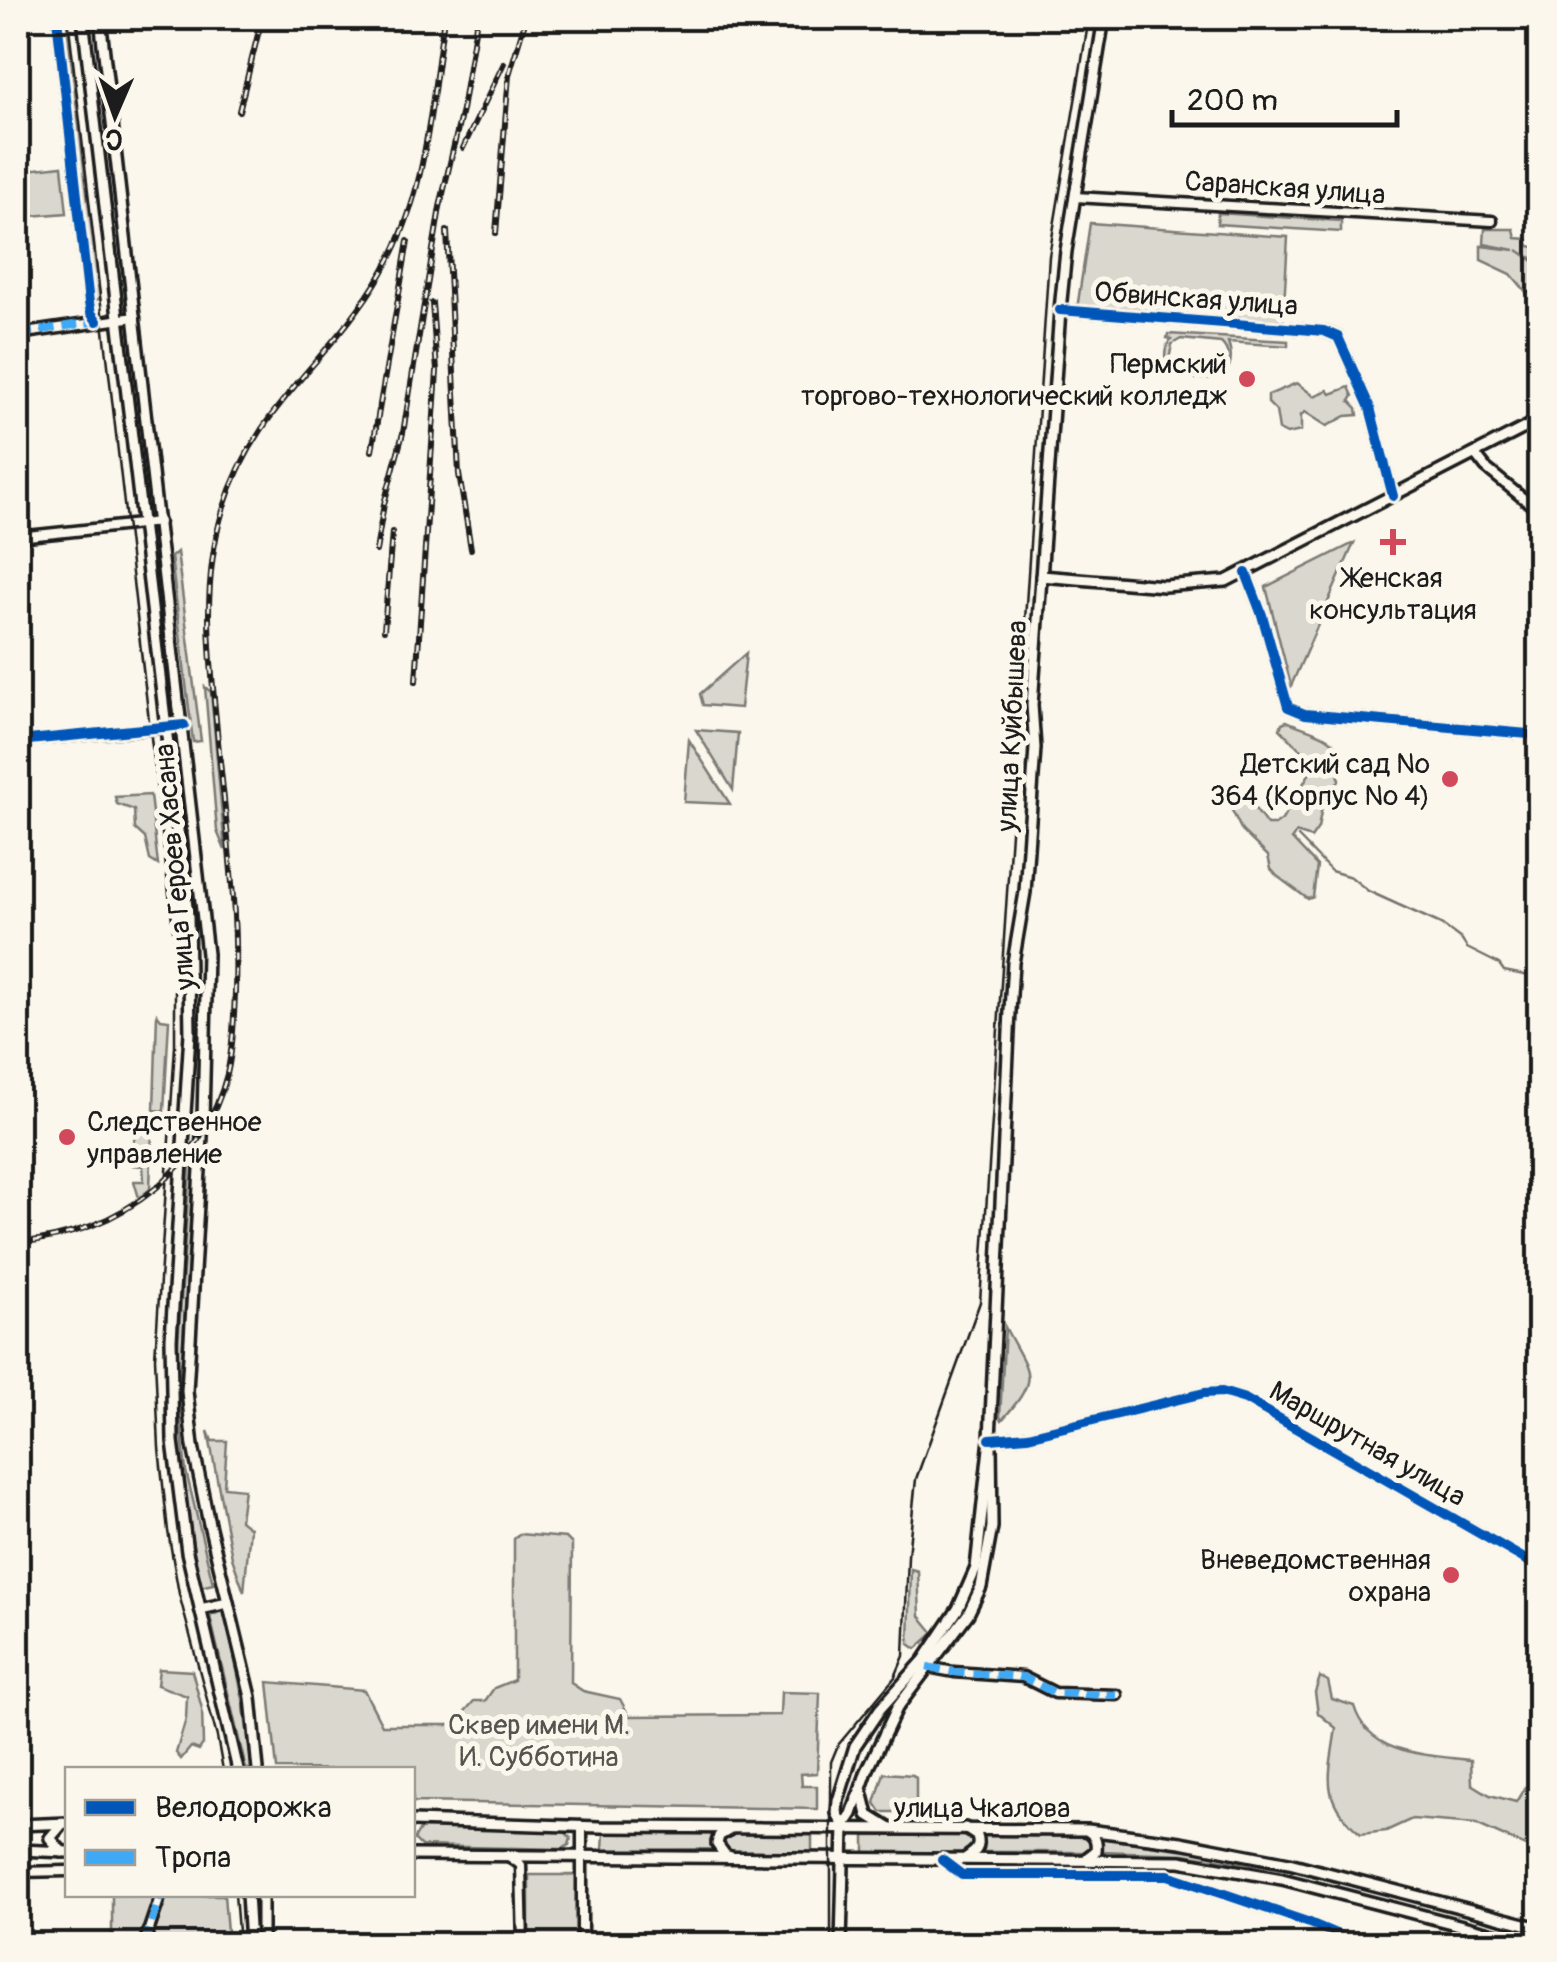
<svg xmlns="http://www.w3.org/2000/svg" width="1557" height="1962" font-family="Pangolin,sans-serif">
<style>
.green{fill:#dad7ce;stroke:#7b7a75;stroke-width:2.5;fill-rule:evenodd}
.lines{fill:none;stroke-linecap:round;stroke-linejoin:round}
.stream{stroke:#74726e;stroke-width:2.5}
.minor-casing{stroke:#1c1c1c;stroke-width:15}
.major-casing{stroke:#1c1c1c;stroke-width:16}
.minor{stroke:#fbf7ec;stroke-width:8}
.major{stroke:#fbf7ec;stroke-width:9}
.tram{stroke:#1c1c1c;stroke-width:2.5}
.rail-casing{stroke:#1c1c1c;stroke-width:6}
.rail{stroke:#fbf7ec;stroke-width:2.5;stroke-dasharray:8;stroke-linecap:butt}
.quiet{stroke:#3fa9f5;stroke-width:8;stroke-dasharray:15 8;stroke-linecap:butt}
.cycleway-casing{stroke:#fbf7ec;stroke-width:16}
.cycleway{stroke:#0057b8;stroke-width:10}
.poi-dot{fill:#d1495b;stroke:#fbf7ec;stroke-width:4}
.labels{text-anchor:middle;stroke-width:10;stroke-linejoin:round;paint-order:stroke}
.street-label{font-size:28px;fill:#1c1c1c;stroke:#fbf7ec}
.poi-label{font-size:28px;fill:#1c1c1c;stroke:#fbf7ec;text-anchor:end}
.park-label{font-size:28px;fill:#555451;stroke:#fbf7ec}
</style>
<rect width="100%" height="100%" fill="#fbf7ec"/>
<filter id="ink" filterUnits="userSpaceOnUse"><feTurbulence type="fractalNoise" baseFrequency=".01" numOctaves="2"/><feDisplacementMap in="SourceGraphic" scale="20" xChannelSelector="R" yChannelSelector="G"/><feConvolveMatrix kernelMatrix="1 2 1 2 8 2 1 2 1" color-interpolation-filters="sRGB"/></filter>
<g filter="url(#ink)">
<g class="green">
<path d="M61,18h5l34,281 -6,1z"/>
<path d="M62,166l5,47 -49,4v-46z"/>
<path d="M1218,213l123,8v11l-124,-8z"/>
<path d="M1090,223l198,14 -5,86 -206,-14z"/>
<path d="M1485,229h29l2,9 11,1 2,7 10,2v14l-22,-12 22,15v22l-12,6 -16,-19 -30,-14v-14l34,4 -31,-6z"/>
<path d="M1168,334l120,7v5l-60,-4c14,42 -27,41 -56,31 -9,-10 -9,-24 -1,-34l-4,-1zM1181,339l40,4c10,9 8,21 0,30l-42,-2 -10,-11 3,-16z"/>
<path d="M1297,383l17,13 14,-6 3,4 18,-7 4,9 -3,5 7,7 1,7 -12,1 -19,10 -22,-14 -4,3v16l-14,3 -8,-4 -3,-19 -8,-8v-8z"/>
<path d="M1354,543l-63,143 -25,-99z"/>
<path d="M177,552l24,189 -8,1 -22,-185z"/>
<path d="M746,653l-6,55 -37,-3 -3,-11z"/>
<path d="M205,687l6,5 14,158 -8,-19z"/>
<path d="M1287,721c17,9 52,13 53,36 0,8 -2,15 -1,24l-17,26 -4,21 -7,10 -15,-5 -4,6 25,27 -4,31 -5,2 -31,-23 -6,-7 -3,-13 -26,-25 -15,-31 -1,-5 8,-7 8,3 25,34h8l7,-5 33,-56 -35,-35 2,-6z"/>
<path d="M696,730l42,3 -5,57z"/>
<path d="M689,740l41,64 -46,-2z"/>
<path d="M150,795l8,70 -8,-5 -5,-22 -10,-9 -1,-19 -17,-6 -2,-7z"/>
<path d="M157,1014l4,5 8,1 -5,91 -10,-1z"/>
<path d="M143,1125h6l3,6 -2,58 -11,9 -5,-17h10l-1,-15 -10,-1c0,-17 -3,-29 10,-40z"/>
<path d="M195,1148l-16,257 7,66 27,113 -13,3 -21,-127 -4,-71 16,-237z"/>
<path d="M1005,1327c25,48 36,49 -3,93l-2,-3z"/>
<path d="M208,1431l4,10h15l-3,46 20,2 -4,31 10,8 -6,64 -12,-34z"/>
<path d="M519,1534l47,4 6,6 -1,139 12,8 37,8 9,17 151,-1 1,-23 39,1 -3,80 -16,1 1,12h15v23l-404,-7 -1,-32 -135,-1 -9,-87 96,8 18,35h71l21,-24h11l9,-13 20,-8v-141z"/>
<path d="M911,1569l7,2 2,45 14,17 -18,16 -7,-5z"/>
<path d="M222,1611l3,2 18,86 9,70h-6l-36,-153z"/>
<path d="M159,1669l33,2 10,38 1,35 -4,6 -8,-3 -10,12 -5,-6 10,-34 1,-23 -30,-11z"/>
<path d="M1320,1677l8,4 4,18 22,7c14,49 75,49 117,54l1,24 18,11 26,7 9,-15 14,8v66l-9,-13 -54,-24 -64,-5 -26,12 -25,3c-42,-34 -32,-57 -25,-106l-18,-15 -3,-21z"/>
<path d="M884,1773l29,2 3,3v34h-35l-6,-9z"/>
<path d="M421,1828l143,3 7,7 -2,7 -7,4 -141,-3 -7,-7z"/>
<path d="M604,1832l109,1 -3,8 4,8 -111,1z"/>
<path d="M730,1834h82v18l-81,-1 -8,-8z"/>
<path d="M967,1835l6,8 -9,10 -99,1v-18z"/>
<path d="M983,1835l105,2 4,3 1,8 -6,4h-104z"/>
<path d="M1100,1838l107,15 80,17 -103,-16 -84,-3z"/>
<path d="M529,1875h52l-1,69h-51z"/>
<path d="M112,1895h43l-16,49h-27z"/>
<path d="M166,1895h58l4,49h-79z"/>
</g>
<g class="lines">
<path class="stream" d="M1298,837l33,34 20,6 17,14 73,33 20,15 6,9 32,16 5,7 36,7"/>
<defs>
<g id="minor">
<path d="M57,18l32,285 2,10 6,8"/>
<path d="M1075,197l417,24"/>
<path d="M1060,310l264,21 14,6 32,71 23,88"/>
<path d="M18,334l117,-17"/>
<path d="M1475,454l11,14 54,44"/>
<path d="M18,537l141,-15"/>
<path d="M1246,573l16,42 26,92 17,7 235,21"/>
<path d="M18,741l164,-15"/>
<path d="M990,1439l38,-3 176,-43 18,-1 23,7 295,169"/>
<path d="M927,1667l27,5 69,5 32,16 62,2"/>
<path d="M510,1857l11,8 2,79"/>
<path d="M942,1860l20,15h206l142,48 31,13 8,8"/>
<path d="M18,1872l50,-1"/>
<path d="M144,1944l17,-50"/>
<path d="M582,1944v-118"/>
</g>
<g id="major">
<path d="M83,18l105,898 2,117 -19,306 2,102 14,111 51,218"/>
<path d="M100,18l107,936 -4,165 -16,272 6,55 16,78 42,173 7,73"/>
<path d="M1041,576l123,10 62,-5 314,-161"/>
<path d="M200,1609l28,-6"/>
<path d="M862,1791l6,24 21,13"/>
<path d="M412,1821l188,6 488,3 93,12 108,21 251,65"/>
<path d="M62,1824l-12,14 12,14"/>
<path d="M18,1825l50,-2"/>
<path d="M844,1826l8,-12 15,-43 30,-63 71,-94 13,-27 11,-60 -1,-83"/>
<path d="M965,1828l12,8c4,12 -2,16 -11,22"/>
<path d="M729,1830l-10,6 -2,8 8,11 6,2"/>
<path d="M18,1850l50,2"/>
<path d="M412,1855l768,6 102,18 250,65"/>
<path d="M1088,1857l8,-6c1,-9 0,-15 -8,-20"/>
<path d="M247,1894l3,50"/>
<path d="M262,1894v50"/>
<path d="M841,1944l3,-118 -7,-13 1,-12 17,-55 25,-37 44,-49 34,-51 18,-41 14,-129 20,-428 3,-48 12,-71 10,-144 -3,-43 28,-395 6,-59 38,-233"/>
</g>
</defs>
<use href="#minor" class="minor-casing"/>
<use href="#major" class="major-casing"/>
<use href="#minor" class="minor"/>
<use href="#major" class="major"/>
<g class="tram">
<path d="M68,18l107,928v100l-20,312 4,90 9,83 11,63 38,143 6,33"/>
<path d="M235,1894l4,50"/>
<path d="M831,1944v-182l7,-17 57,-68 9,-21 4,-100 8,-77 64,-177 69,-1046 40,-238"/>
</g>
<defs>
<g id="rail">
<path d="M239,111l23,-93"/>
<path d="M463,148l41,-85"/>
<path d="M447,231l12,243 12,75"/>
<path d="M496,233l13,-158 17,-57"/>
<path d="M372,451l36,-210"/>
<path d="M376,551l8,-47 19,-71 37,-226 22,-97 15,-92"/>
<path d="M384,630l8,-98"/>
<path d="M416,681l21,-310 -5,-68"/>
<path d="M18,1243c52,-6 96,-21 138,-55 34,-29 60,-70 71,-114 6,-26 7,-55 8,-82 3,-91 -11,-182 -19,-272 -7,-71 -14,-141 7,-210 32,-105 107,-148 159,-237 45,-75 49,-171 62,-255"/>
</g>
</defs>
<use href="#rail" class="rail-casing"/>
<use href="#rail" class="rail"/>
<g class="quiet">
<path d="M18,334l79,-13"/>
<path d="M927,1667l27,5 69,5 32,16 62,2"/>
<path d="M144,1944l17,-50"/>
</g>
<defs>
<g id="cycleway">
<path d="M57,18l32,285 2,10 6,8"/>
<path d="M1060,310l264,21 14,6 32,71 23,88"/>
<path d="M1246,573l16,42 26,92 17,7 235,21"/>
<path d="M18,741l166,-16"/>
<path d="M990,1439l38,-3 176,-43 18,-1 23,7 295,169"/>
<path d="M942,1860l20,15h206l142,48 31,13 8,8"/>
</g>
</defs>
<use href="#cycleway" class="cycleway-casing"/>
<use href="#cycleway" class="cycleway"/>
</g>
</g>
<g class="poi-dot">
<circle cx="1247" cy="379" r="10"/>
<path d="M1388 527h10v10h10v10h-10v10h-10v-10h-10v-10h10z"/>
<circle cx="1450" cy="779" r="10"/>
<circle cx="67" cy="1137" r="10"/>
<circle cx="1451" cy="1575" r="10"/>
</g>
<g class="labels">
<g class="street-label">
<text transform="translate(1285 187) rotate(4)" y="10">Саранская улица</text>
<text transform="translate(1196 298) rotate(4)" y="10">Обвинская улица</text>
<text transform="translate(1011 726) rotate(-87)" y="10">улица Куйбышева</text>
<text transform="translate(174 867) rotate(-95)" y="10">улица Героев Хасана</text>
<text transform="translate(1368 1443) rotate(30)" y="10">Маршрутная улица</text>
<text x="982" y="1817">улица Чкалова</text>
</g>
<g class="poi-label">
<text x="1227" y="373">Пермский<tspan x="1227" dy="32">торгово-технологический колледж</tspan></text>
<text x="1393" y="587" text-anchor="middle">Женская<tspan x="1393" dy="32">консультация</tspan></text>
<text x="1430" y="773">Детский сад №<tspan x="1430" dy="32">364 (Корпус № 4)</tspan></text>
<text x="87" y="1131" text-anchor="start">Следственное<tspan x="87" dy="32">управление</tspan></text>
<text x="1431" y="1569">Вневедомственная<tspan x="1431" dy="32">охрана</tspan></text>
</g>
<g class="park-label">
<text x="539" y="1734">Сквер имени М.<tspan x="539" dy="32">И. Субботина</tspan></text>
</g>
</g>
<rect width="1557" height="1962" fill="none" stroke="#fbf7ec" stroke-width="60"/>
<rect x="30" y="30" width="1497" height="1902" fill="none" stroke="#1c1c1c" stroke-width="4" filter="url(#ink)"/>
<rect x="65" y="1767" width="350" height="130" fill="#fbf7ec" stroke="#a29f99" stroke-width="2.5"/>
<rect x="85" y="1800" width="50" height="15" fill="#0057b8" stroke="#a29f99" stroke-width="2.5"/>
<text x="155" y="1817" font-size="30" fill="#1c1c1c">Велодорожка</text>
<rect x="85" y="1850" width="50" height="15" fill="#3fa9f5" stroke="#a29f99" stroke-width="2.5"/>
<text x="155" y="1867" font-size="30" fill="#1c1c1c">Тропа</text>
<g transform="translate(115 115) rotate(182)" stroke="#fbf7ec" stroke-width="8" paint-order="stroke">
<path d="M0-8L18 38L0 25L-18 38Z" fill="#1c1c1c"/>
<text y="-15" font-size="28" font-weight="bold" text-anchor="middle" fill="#1c1c1c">С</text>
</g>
<path d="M1172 110v15h225v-15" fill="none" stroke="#1c1c1c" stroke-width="5"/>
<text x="1187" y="110" font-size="30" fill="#1c1c1c" stroke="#fbf7ec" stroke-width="8" paint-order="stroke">200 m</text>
</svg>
